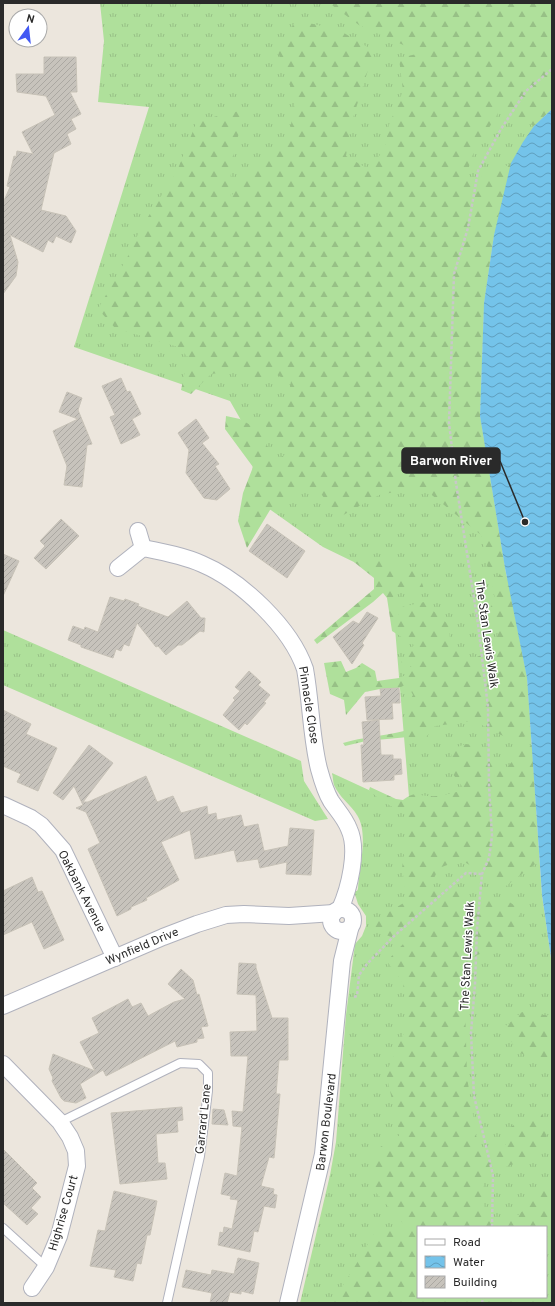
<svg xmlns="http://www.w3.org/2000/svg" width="555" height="1306" font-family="Overpass,sans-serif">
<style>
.grass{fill:url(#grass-tufts);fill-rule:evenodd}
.forest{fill:url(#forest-firs)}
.water{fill:url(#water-waves)}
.building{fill:url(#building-hatch);stroke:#c7c2b7}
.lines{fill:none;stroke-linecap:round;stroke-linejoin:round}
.lane-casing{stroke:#b0b2bd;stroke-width:10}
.street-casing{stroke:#b0b2bd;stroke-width:18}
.path{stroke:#c8c8c8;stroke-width:2.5;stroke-dasharray:3 2;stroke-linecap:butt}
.lane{stroke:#fff;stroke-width:8}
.street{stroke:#fff;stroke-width:16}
.labels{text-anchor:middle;stroke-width:3;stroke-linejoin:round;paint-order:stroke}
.street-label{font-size:12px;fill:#2a2a2a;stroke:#fff}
.leader{fill:none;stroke:#2a2a2a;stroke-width:1.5}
.callout-dot{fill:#2a2a2a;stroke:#fff;stroke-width:1.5}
.callout{fill:#2a2a2a;stroke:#2a2a2a;stroke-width:1.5}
.callout-label{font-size:13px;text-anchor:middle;font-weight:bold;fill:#fff}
</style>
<defs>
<pattern id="grass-tufts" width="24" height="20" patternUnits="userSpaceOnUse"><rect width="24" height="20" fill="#afe09b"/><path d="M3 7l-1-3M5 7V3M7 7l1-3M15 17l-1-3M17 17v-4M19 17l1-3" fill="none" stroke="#97c086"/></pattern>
<pattern id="forest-firs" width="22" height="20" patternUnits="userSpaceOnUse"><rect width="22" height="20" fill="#afe09b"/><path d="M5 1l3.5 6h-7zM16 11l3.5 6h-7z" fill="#97c086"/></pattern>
<pattern id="water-waves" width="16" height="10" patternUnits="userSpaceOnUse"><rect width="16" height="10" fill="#74c3ea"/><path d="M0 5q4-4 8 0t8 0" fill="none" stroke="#5f9fbe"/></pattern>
<pattern id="building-hatch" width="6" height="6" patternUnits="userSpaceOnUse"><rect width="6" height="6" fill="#c7c3bc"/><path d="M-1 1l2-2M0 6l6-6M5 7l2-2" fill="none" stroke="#aba8a2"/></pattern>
</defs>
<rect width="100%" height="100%" fill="#ece6dd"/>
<g class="grass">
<path d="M100,3h452v106l-18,17 -40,109 -10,68 -4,113 25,152 22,110 15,217 10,70v338h-252l30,-128 6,-33 10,-127 9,-71 7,-8 4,-10v-10l-8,-12 -4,-13h3l1,-2c1,-22 11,-55 -1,-74 -6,-10 -18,-18 -23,-30 -1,-3 -1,-8 -2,-12l78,36 -19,-229 -68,-33 -72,-51 3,-53 -24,-42 -156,-54 75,-240 -51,-5 6,-61zM418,1227h128v70h-128z"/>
<path d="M3,630l298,131 3,20 24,38 -13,2 -312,-136z"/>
</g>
<g class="forest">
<path d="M329,3h223v106l-18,17 -33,-18 -29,48 -7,25 28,-7 18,-11 -17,72 -10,68 -4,113 25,152 -16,3 -8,-36 -59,-48 -43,8 -41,23 -16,-23 -27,-6 -25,21 -23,38 -9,-27 5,-28 10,-26 -28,-38 1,-13 14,3 19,11 16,31 14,-9 -26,-29 25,-23 3,-19 -14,-6 -21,14 -13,-19 -32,4 -20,20 -10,-4 7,-33 -10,-10 -63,-19 -17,-19 30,-53 13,-28 36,-57 20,-50 50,-12c-10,28 -19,58 -16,88l12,-20 47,-46 5,-32 -17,-47 18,-32 43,10 35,21 -23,73 -5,32 24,14 15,-23 4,-22 14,-34 -4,-33 22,-5 -62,-28z"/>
<path d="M381,557l13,6 6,8 21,-3 -1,9 5,15c-15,-5 -19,-3 -32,5l6,18 3,-8 22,-5 25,23 1,18 20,17 25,-11 3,-17 -8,-24 5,-8 -3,-19 8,-6 8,4 19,99 4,58 -24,2 -33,-17 -39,5 -12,15 -15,-4 -42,4 -21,5 -2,-3c20,-6 40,-7 61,-12l5,-8 -4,-15 8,-13 -6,-11 -8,4 -19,1 -15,3 -19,23 -2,-15 -14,-6 -6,-31 17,-2 5,11 10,-4 6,-5 13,8 2,10 22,-3 12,-5 1,-6 -11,-5 13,-17 -22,-14 -5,-33 -4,-5 -10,9 -56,42 -3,-4 60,-51v-11l-20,-16z"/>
<path d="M519,743l13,2 7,116 -33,25 -45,-26 -22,8 -10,20 34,3 3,9 36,-3 19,13 -7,30 -44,18 -5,44 2,75 11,70 27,1 4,-20 29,-19 11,17 -7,28 -59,21 2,46 28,-1 32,-31 7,-4v55l-6,1v-14h-128v70h126l-6,6h-206l28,-45 17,-30h30l-35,-40v-36l28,-17 -14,-62 22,-49 -5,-41 -16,-22 18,-19 -30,-11v-11l32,-19 -5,-33 5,-34v-18l-29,-18 -9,-8 1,-3 26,12 7,1c13,-10 14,-4 27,-4 10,1 25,-4 35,-6l-13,-17 -1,-24 15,-5 15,2 24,24 10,-12z"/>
<path d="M522,1012l30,4v55l-33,-19 -17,-23z"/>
</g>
<path class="water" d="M552,109v856l-10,-70 -15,-217 -22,-110 -25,-152 4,-113 10,-68 17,-72 12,-21 11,-16z"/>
<g class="building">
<path d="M44,57h32l1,35h-7l11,22 -10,5 5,10 -9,5 4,10 -17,9 -13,57 25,6 10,15 -5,12 -15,-7 -3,7 -5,-3 -5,12 -33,-17 8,27 -2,14 -13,18v-91l7,-16 -3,-1 7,-30 2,1 1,-6 16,3 -11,-22 33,-17 -9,-19 -29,-4 -1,-18h28z"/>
<path d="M121,378l6,14 3,-1 11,23 -9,5 8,16 -19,9 -11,-27 5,-2 -13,-29z"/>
<path d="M67,392l15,6 -4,12 14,34 -5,1 -5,42 -18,-2 3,-19 -14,-35 25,-12 -19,-7z"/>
<path d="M196,419l13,19 -7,5 17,21 -4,2 15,23 -13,11 -13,-2 -18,-25 3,-23 -11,-17z"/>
<path d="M61,519l18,17 -33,33 -12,-11 11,-12 -5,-5z"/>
<path d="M267,524l38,27 -18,27 -38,-27z"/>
<path d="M3,554l16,7 -16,35z"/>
<path d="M110,597l14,4 1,-2 14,5 -1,2 30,11 19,-16 14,17h4l-1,14 -4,-1 -18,14h-4l-12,10 -8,-9 -2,1 -19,-24 -8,23 -5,-2 -3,7 -5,-2 -3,9 -32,-11v-2l-13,-5 5,-14 11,4 1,-3 13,5z"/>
<path d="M367,612l11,6 -16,25 2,2 -12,19 -19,-27 20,-16 6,3z"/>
<path d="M249,671l12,11 -3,3 12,10 -6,7 2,1 -19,22 -2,-2 -6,7 -16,-15 12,-15 -2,-2 7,-7 -5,-4z"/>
<path d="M399,688l1,15h-8l1,16 -26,1 -2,-23 16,-1 -1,-7z"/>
<path d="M3,710l28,14 -5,10 31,14 -19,43 -21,-9 4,-8 -18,-8z"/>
<path d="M379,720l2,35h12v4h8l1,15 -8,1v5l-31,2 -2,-37h3l-2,-23z"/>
<path d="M89,745l24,18 -30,39h5l58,-26 11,26 16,-6 8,17 26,-7 1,9 8,-2 1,7 24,-5 3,12 14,-3 6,27 24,-5 2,-18 24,2 -3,45 -25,-1 1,-12 -27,6 -2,-9 -21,3 -3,-12 -39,9 -5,-29 -29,12 18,38 -33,18 1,2 -16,7v2l-14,7 -29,-67 12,-6 -14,-31 -10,-4 7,-3 -9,-19 -11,14 -10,-7z"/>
<path d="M32,877l6,15 4,-1 22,49 -20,9 -12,-27 -29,13v-44z"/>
<path d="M239,963l17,1v4l16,50h16v42h-9l-3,34h4l-6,64 -5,-1 -8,29 13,3 -1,5 4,1 -2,13 -11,-2 -6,26 -4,-1 -4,21 -32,-7 2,-13 3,1 1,-6 8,2 6,-29 -8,-1 1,-3 -10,-2 4,-21 12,3 5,-49 -9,-1 -1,-15 11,1 5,-56h-17l-1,-24 27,-1 -1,-36 -19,-1z"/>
<path d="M181,969l12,11 4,15 2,-1 9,32 -7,1 3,11 -7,1v3l-20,5 -2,-6 -69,35 -3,-6 -23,14 6,14 -10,5 -12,-2 -3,-3 -9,-17 1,-3 -4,-9 4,-15 42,17 -15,-29 19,-9 -7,-15 36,-19 4,8 9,-4 7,13 26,-14 11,-3 -17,-15z"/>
<path d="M182,1107l1,13 -6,1 1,11 -22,2 2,29h7l2,16 -47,5 -9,-71z"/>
<path d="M213,1109l11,1 4,15 -16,-1z"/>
<path d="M3,1149l34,34 -5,5 9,9 -10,11 7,6 -11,11 -24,-22z"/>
<path d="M114,1191l43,10 -7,34h-3l-6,29 -4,-1 -4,18 -19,-4 2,-7 -26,-4 8,-36 7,1z"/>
<path d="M238,1258l21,5 -6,31 -12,-3v3l-11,-2 -3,11h-17l2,-10 -30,-6 4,-17 25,5 1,-5 22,4z"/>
</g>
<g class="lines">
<defs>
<g id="lane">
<path d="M60,1122l120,-59 19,1 9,9v18l-8,65 -33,147"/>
<path d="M3,1228l43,39"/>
</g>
<g id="street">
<path d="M138,531l5,17"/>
<path d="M118,568l25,-20c20,4 41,8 59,16 40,17 89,64 103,105 6,33 6,68 14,100 3,11 6,22 12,32 6,9 14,17 18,28 10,21 0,60 -9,80"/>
<path d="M3,805l28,13 10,7 22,25 52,108"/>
<circle cx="342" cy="920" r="11"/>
<path d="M3,1006l160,-69 34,-13 29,-9 18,-1 45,2 45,-3"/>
<path d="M3,1064l57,58 10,15 6,14 1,15 -18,70 -13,31 -14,21"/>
<path d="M288,1303l35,-149 19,-193 8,-32"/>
</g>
</defs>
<use href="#lane" class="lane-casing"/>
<use href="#street" class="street-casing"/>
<g class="path">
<path d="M354,997l3,-1 2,-21 8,-11 26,-27 73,-64 16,1"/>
<path d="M492,1227l1,-52 -19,-79 -3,-63 4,-49 2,-55 5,-55 7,-16 3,-22 -3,-50 -1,-79 -10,-83 -22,-141 -7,-60 5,-149 14,-46 10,-57 23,-42 25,-38 26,-22"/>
<path d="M482,1303l1,-6"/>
</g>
<use href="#lane" class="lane"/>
<use href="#street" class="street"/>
</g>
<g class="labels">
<g class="street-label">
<text transform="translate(487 634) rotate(82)" y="4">The Stan Lewis Walk</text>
<text transform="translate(309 705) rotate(81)" y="4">Pinnacle Close</text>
<text transform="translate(82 891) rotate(63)" y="4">Oakbank Avenue</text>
<text transform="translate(142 946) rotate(-23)" y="4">Wynfield Drive</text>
<text transform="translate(467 956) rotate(-87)" y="4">The Stan Lewis Walk</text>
<text transform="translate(203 1119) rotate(-84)" y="4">Garrard Lane</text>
<text transform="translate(326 1122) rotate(-83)" y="4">Barwon Boulevard</text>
<text transform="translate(63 1213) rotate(-74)" y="4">Highrise Court</text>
</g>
</g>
<path class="leader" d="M525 522L500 461"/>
<circle class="callout-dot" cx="525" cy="522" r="4"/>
<rect class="callout" x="402" y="448" width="98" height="25" rx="4"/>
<g class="callout-label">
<text x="451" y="465">Barwon River</text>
</g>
<rect width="555" height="1306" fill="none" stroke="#2a2a2a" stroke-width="8"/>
<rect x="417" y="1226" width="130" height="72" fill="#ffffff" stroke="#aaaaaa"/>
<rect x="425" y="1239" width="20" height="6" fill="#ffffff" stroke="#aaaaaa"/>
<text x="453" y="1246" font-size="12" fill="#2a2a2a">Road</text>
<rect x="425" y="1256" width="20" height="12" fill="url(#water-waves)" stroke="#aaaaaa"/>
<text x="453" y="1266" font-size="12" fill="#2a2a2a">Water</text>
<rect x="425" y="1276" width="20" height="12" fill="url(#building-hatch)" stroke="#aaaaaa"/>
<text x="453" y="1286" font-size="12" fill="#2a2a2a">Building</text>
<g transform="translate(28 28) rotate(15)"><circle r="19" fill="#ffffff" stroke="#aaaaaa"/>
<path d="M0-3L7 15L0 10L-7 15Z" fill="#4359f3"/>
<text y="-6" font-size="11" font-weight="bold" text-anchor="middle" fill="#2a2a2a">N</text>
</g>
</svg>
